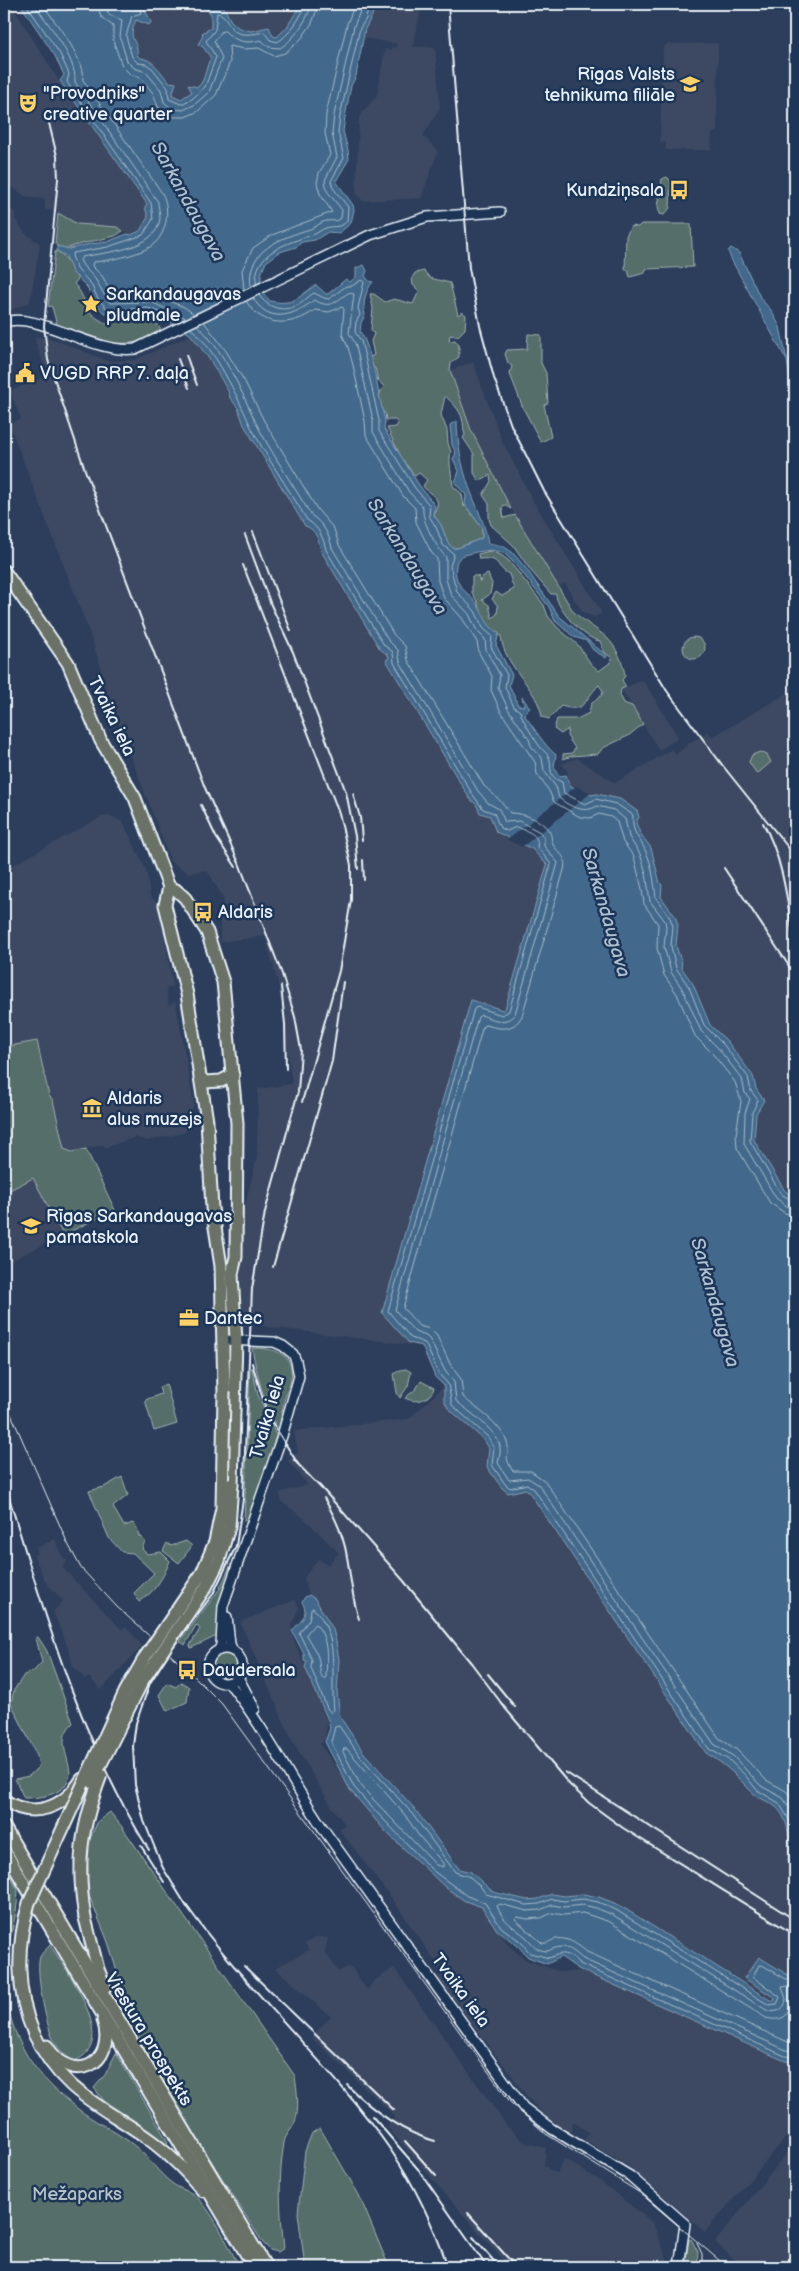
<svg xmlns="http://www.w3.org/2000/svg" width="799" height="2271" font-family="'Balsamiq Sans',sans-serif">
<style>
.built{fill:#3d4962}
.green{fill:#576e6a;stroke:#a0b0b1}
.water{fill:#43698b;stroke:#859fb7}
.pier{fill:#2c3e5c}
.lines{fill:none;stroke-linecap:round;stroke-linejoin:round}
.shore{stroke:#a6bbcc;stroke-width:1}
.tertiary-casing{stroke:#e8f1f8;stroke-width:12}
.primary-casing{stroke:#e8f1f8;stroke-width:15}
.tertiary{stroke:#1d3557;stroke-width:9}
.primary{stroke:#6a7166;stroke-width:11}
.tram{stroke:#e8f1f8;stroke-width:1}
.rail{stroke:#e8f1f8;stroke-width:2}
.primary-bridge-casing{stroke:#e8f1f8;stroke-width:15;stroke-linecap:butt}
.primary-bridge{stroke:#6a7166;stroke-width:11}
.labels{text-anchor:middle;stroke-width:5;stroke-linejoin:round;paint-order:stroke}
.poi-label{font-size:18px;fill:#e8f1f8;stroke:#1d3557;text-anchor:start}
.street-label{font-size:18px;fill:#e8f1f8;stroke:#1d3557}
.park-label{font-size:18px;fill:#b5c3c6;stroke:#1d3557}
.water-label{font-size:19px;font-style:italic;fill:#aec1d2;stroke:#1d3557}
</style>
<rect width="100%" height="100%" fill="#2c3e5c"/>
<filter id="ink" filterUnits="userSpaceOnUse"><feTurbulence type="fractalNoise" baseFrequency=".02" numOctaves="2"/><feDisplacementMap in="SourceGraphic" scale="10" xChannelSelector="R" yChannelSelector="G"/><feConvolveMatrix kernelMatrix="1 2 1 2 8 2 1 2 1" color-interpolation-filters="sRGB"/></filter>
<g filter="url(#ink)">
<g class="built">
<path d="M4,4h7l46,74 90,127 -2,2 4,10 -9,14 -9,4 -14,-8 -40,-3 -19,-11 -13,-4v-10l-16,-1 -25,-15z"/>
<path d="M95,4h213l-30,39 -66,35 -29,27 -19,-8z"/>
<path d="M375,4h47l-9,43h22l5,61 -17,28 15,15 -17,47 -58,3 -7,-7 3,-77 18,-22 8,-46 7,1v-3l4,1 1,-4 -33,-6 2,-13 6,-9z"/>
<path d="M718,43l-1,90h-5l-1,17h-45v-8h-6l3,-94 4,-4z"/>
<path d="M4,205l11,7v7l9,13 16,12 -10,58 -26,11v-40l6,-3 -6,-17z"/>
<path d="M191,335l19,25 34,62 64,104 11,14 2,11 50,83 9,15 9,6v3l-3,3 84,138 6,5 4,9 10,3 6,16 36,17 15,16 -42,144 -2,1 -31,-9 -85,293 -5,19 27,29 12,4 -177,-22 -4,-45 1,-58 16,-64 1,-68 34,-5 -14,-101 -13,-47 -45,6v-32l4,-10 -17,-30 -18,3 -18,-11 -67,-177 -3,-17 -12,-37 -80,-207 12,-5 -11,-28 37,-15 -13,-39 19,2 55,22 27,-1z"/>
<path d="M473,362l29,79 31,60 69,112 -7,4 -13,-5 -17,-29 -6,4 -44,-72 -30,-55 -14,-30 -21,-60z"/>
<path d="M643,680l36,58 -20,12 -38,-61z"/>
<path d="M795,689v509l-10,-7 -31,-51 2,-26 7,-11 -4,-11 -3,-3 -3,-13 -26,-35 -17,-16 -17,-41 -12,-17 1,-4 -6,-17 2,-21 -3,-9 -14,-19 1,-12 -2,-2 -9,-35 -11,-15 -9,-25 -11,-8 -23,-6 -7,1 -20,-9 -4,-9 2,-4 -6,-9 15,-6 38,25 57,-34 4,6 13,-12 19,-11 4,5z"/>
<path d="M111,816l12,6 23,48 4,26 9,8 14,82 -7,3 2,12 1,4 6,-3 1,2 18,101 -7,16 2,7 -6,5 -36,8 -12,-4 -30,11 -1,-3 -32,7 -8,-3 -11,-49 -4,-4 -12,-55 -33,6v-177l97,-53z"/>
<path d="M33,1178l30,57 -59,29v-71z"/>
<path d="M444,1386v14l4,8 36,32 5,8 -2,13 42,31 177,261 19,11 16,15 13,15 21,12 10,14 4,9 -1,32 7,5v107l-7,2 -29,-18 16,42 -1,2 -155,-96 -36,-11 -19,2 -12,-2 -14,5 -11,1 -38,-10 -5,-8 -13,-10 -12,-3 -45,-61 -50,-55 -24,-36 -3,-24 2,-33 -6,-31 -18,-30 -6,-4 -5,-17 14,-19 10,6 11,-12 -34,-34 -23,-17 -3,-9 29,-8 -20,-24 10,-9 -4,-21 115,-12z"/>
<path d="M55,1539l6,16 6,6 -5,6 59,62 5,-2 16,19 -41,44 -12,-13 -4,2 -12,-13 -4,-16 -16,-38 10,-11 -18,-20 -11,-26 4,-2 -2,-5z"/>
<path d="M295,1600l4,8 -8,17v8l36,88 -2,18 -5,5 40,59 69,71 36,27 17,6 27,39 17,14 35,12 26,-1 198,90 10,1v65l-90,105 -77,-66 -43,-26 4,-8 -16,-10 -2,11 -9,-5 -15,-10 -17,-18 -92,-122 5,-5 -50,-73 -54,-71 6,-5 -12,-15 -41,-69 -52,-118z"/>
<path d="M316,1937l12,1 -3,13 13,21 9,-5 5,1 15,22 7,-9 20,-13 113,158 18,17 21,5 -2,17 7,6 6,2 7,-14 35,21 54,43 15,39 -1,5h-158l-122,-140 9,-10 -85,-80 20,-20 -56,-49 34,-18 -4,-6z"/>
<path d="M795,2143v124h-53l-27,-25z"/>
</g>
<g class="green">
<path d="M667,177l4,4 -1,27 -6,7 -4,-1 -2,-7 4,-28z"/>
<path d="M58,213l19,11 40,3 6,4 -8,5 -38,9 -11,4 -9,-3 -2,-3z"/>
<path d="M641,224h50l2,43 -47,2 -1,4 -15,4 -2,-7h-3l1,-34 5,-10 7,1z"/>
<path d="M57,251c12,7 13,17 21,28l-4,5c8,8 9,15 14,25 4,7 12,11 19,15l6,-8 35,-3 9,3 -1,7 6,8 -23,11 -23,2 -59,-19 -5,-18 -4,-1 7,-54z"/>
<path d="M424,271l6,7 20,5 8,32 4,-3 4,3 -1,14 -7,7 -8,-1 -1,6 6,-1 4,5v12l-8,6 -1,7 21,60 40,79 -7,-4 -2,3 2,10 11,-3 58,96c11,11 23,17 34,27 9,8 17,26 18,38l-3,4 4,7 -5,2 -1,6 4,8 8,3 11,18 -15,12 -25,12 -5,6 -26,2 -9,3v-5l9,-1 3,-5 -8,-12 1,-7 -7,5 -7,-5 3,-10h20l12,-6 2,-9 11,-9 1,-4 -4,-6c-15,14 -13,29 -38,21l-12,13 -7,-2c-4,-30 -38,-49 -41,-81l-14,-8 -9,-14v-11l-6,-10v-17h6l2,6 2,-5 6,-3 4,10 -2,10 -8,6 7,5 3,13 5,-4 1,-8 -6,-7 4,-7 6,4 12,-7 -5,-15c-15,-7 -6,-17 -30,-15l-1,-5 12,-3 11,4 8,6 35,44 4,11 9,11 21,18 13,19 8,7 12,-9 1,-4 -8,-6 -4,-11c-16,-2 -44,-32 -44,-47h-5l-20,-23 -18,-26 -22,-20 -2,-6v-15l-6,-9 8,-14 -1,-6 -11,6 -5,-8v-19l-11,-16 2,-3c-2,-6 -1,-11 -3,-17 -2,-8 -11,-17 -17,-22l-4,19 6,15 1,13 3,9c-3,9 1,24 2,34l9,8 2,13 1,-2 17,23v10l-24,10h-5l-5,-5 -7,-18 -8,-11c11,-17 -1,-16 -10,-28l4,-6 -8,-7 -4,3 -13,-17 -15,-31 9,-1 2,-4 -3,-3h-9l-1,-7 -8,-3 3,-17 4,-7 -6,-5 -3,-13 -5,-2 -3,-7 7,-4 -3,-14 3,-7 -3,-5 2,-21 -3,-14h4l11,8 9,-3 19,5 6,-13 -6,-6 -1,-7 3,-5z"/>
<path d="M528,334l13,1v28l5,10 2,30 -4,2 7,32 -10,5 -18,-34 -13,-34 2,-8 -4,-3 -3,-9 2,-4 20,-1z"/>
<circle cx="694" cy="648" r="11"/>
<path d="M760,752l7,3 4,7 -14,12 -8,-12 3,-7z"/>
<path d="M37,1041l12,55 4,4 11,49 8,3 14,-3 29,61 -52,25 -30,-57 -29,15v-146z"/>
<path d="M252,1348c20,0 43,4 39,31 -1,7 -5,15 -7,22 -2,9 -3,18 -5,27h-2c-13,-26 -20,-52 -25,-80z"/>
<path d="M250,1368h2l6,27 19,42 -28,80 -5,4z"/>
<path d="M406,1369l5,3 -3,14 -8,12 -3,-5 -3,-19 6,-4z"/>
<path d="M421,1381l13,7c-4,12 -18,16 -29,10l11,-9z"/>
<path d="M166,1384l11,40 -23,7 -9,-31 16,-6 -2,-7z"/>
<path d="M122,1477l6,18 -15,12 11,19 9,-3 4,5 2,8 6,5 -3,8 5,5 14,-2 9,9c-7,17 -15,31 -31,41l-5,-9 20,-20 -21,-20 -11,-1 -13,-14 -20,-47 15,-4z"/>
<path d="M186,1541l6,5 -13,17 -16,-12 4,-8 4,3z"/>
<path d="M231,1564l-14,72 -26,12 -1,-3 10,-16 -4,-4 -11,20 -5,-4 39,-51z"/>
<path d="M38,1637l9,14 26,72c-17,16 -5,30 -3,50 -2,22 -29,25 -46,25l-9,-19 14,-3 10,-10 -2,-10 -26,-53 3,-13 10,-15 10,-4 8,-9 -6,-24z"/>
<circle cx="225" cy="1666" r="13"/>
<path d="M181,1682l8,5 -2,15 -20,9 -8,-16 8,-12 9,4z"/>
<path d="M110,1812l12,15 173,249c2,15 5,32 0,46 -3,8 -10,13 -11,21 -6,35 -4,70 0,105l-6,4 -8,-2 -7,-7 -113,-179 -22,-56 -20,-66 -22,-54v-41l12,-26z"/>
<path d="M4,1865l14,25c0,31 -15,61 -13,93 4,58 31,95 77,129 17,12 37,21 54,35 13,11 23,27 37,37 6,5 14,6 20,10 20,15 34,51 47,73h-236z"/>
<path d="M50,1945c15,23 72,99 24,116 -8,-4 -17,-13 -21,-22 -7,-14 -18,-69 -13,-82 2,-5 7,-8 10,-12z"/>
<path d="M116,2053l52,89 -4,2 -52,-33 -18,-23 11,-13z"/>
<path d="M320,2128l39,67 30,72h-84l-7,-54 7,-62 7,-18z"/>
<path d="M691,2239l7,13 -1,15h-12l4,-27z"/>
</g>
<g class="water">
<path d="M20,4h89l12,3 4,-3h17l9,18 -2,3 -13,-5c-10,22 3,19 1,35l3,3c14,1 20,14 29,24l7,1 -4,12 9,4 11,-7 -4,-7 10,2c8,-7 7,-20 13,-29l-8,-11 -5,-3 5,-8 -1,-3 9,-5v-14l-7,-7 -12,-3h30l9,17 8,7 12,3 18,-4 4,9 4,1 10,-10 14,-23h74l-3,12 -7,13 -9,47 -5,10 -6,31 -2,14 5,19 1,9 -13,22 17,24 1,5 -3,13 -12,10 -11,-1 -13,8 -13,2 -6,5 -16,5 -14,10 -5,12v8l2,11 7,8c25,5 27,-4 46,-16l10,9h2l18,-15 4,3 6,-5v-9l8,-3 3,6 -2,5 4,5 4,1c-7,7 -11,22 -8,33l-4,8 -1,9c11,12 20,70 25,89l-1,8 35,56 16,21 -2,8 8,11 7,18 5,5h5l24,-10v-10l-17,-23 1,-10 -11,-12 4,-12 -6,-12 3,-6 -4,-8 -2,-20 7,-4c0,22 5,46 12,66 7,19 16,36 19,56l15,3 9,6 13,15 34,49 48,40 -1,2 -13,-8 -6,-9 -13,-4 -19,-16 -6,-14 -32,-41 -13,-13 -13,-3 -15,2 -15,4 -4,5c-7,26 13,30 23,48 6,11 7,17 19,24l-3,12 16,30 -3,10 9,20 6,1 -2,-9 8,11 -4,4 -1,4c11,14 18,28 31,39l-2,12 5,9 7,-1 4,11 20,9 7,-1 23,5 17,12 2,6 -3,6 4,10 11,15 9,35 2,2 -1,12 14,19 3,9 -2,21 6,17 -1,4 12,17 17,41 17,16 26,35 3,13 8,11 -8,14 -2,26 31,51 10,7v668l-7,-4c1,-21 3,-40 -12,-55 -7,-6 -17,-8 -23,-14 -18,-18 -25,-27 -47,-40l-177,-261 -3,-3 -18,4 -6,-5 -15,-21 2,-19 -5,-8 -36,-32 -4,-8v-14l-9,-9 -13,-31 -13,-3 -27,-30 89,-313 32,10 2,-1 42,-144 -15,-16 -36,-17 -6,-16 -10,-3 -4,-9 -6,-5 -84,-139 3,-2 -1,-3 -8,-6 -59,-98c-2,-10 -5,-22 -16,-25l-61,-101 -6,-17 -8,-10 -2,-7 -18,-31 -19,-25 -16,-11 -26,-11 -36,3 -10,-4 -10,-12 -6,-13 -15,-15 -6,-16 -9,-5v-5l12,3 21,-5 17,-2 20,-8 4,1 9,-4 8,-14 -3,-10 2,-3 -87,-123 4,-6 -9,-19z"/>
<path d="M731,248l8,5 22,46 10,11 9,17 6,29 9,7v31l-5,-14 -3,-19 -55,-100 -4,-10z"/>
<path d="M309,1595l6,4 18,30 3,13 3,18 -2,33 3,24 24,36 50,55 45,61 12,3 22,20 34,8 11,-1 14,-5 13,2 18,-2 16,3 20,8 151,95 4,1 1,-3 -31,-20 15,-21 29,18 7,-2v89l-10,-1 -207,-92 -17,-12 -14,7 -19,-7 -10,-11 -21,-16 -15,-23 -17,-6 -19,-13 -60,-56 -36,-42 -25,-48 5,-14 -2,-8 -23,-53 2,-6 -3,-1v-6l-12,-23c8,-10 18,-15 10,-29l3,-5z"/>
</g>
<path class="pier" d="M576,786l15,7 -69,54 -15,-7z"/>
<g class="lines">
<g class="shore">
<path d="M26,4l34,50 9,20 -2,8 84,121 2,16 -10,16 -35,12 -35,6 -1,3 5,13 14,15 6,13 9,11 7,2 36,-2 31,13"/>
<path d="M34,4c13,19 43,54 41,78l83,120c0,5 2,10 2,16 -2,32 -55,34 -78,39l-2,3c4,10 12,13 17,22 5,8 7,14 13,21l41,-1 35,16"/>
<path d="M43,4c14,23 39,48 40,76l79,113c9,17 5,43 -12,54 -13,8 -41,14 -57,15l-1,4 11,11 6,13 5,6 39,-1 31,12 10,7"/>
<path d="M97,4l4,13 12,9v14l9,26 8,8 11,4 12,15 5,14 15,10h12l12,-5 19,-17 14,-33 -1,-16 15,3 15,-1 15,8 11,-3 16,-14 11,-16 7,-19"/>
<path d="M105,4l4,11 13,5 -2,17 7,24 7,7 12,4 15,18 3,12 8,7 11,1 11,-5 15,-13 13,-34 -8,-17 8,-10h3c11,11 21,13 36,9l8,7 11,1c12,-6 30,-31 31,-44"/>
<path d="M138,4l3,9 -9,3 -6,20 6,21 6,6 8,1 6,4 16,20 1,11 12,5 11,-5 13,-12 11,-30 -10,-16 9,-11 2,-17c18,3 3,29 47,19l6,8 7,2c10,-4 27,-28 28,-38"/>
<path d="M256,284c-3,-32 32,-41 56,-49 5,-1 9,-6 14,-7 8,-3 14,1 21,-7l1,-14 -15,-19 -2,-7 13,-23 -6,-26 2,-16 20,-88 6,-9 3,-15"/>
<path d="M251,287c-6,-37 30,-49 59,-58 5,-1 8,-5 13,-7 7,-3 12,1 18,-4l1,-8 -15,-19 -2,-11 12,-23 -5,-24 2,-18 20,-89 9,-22"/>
<path d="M244,290l-2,-20 11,-22 19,-13 60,-23 -12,-18 -3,-11 2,-10 11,-18 -5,-22 1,-19 21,-90 8,-20"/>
<path d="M259,295c8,13 25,18 39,10 6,-3 10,-9 16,-12l10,5 5,1 17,-13h6l9,-6 3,2 -6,26 2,7 -4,7 -1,10 6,9 5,20 13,60v10l36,57 15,18 -1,10 7,11 7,18 11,9 -4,12 7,26 18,19 8,17 9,8 -1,11 16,28 -2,12 9,20 6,4c1,7 16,31 21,37 2,2 7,6 8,9 4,10 -3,19 13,25l2,11 21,11 11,-5 20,5 17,11c-2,19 7,22 13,37 7,15 8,31 10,46l14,20 3,8 -2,20 5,22 13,19 15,38 19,19 25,33 3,14 7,9 -6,13 -2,28 31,53 14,8"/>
<path d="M253,298c16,27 41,18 61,2 17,9 19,3 34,-7l6,1 -5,39 6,10 5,20 13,57v12l36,60 14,15c-2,13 13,40 23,50v22l5,16 18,19 8,17 8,8 1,11 14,25 -2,12 10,22 21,30 2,7 11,12 2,13 12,16 3,11c11,9 26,16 38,8l17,4 11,9 4,18 11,17 6,19 4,28 15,20 1,6 -2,20 7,25 12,18 18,41 17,17 24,31 3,14 5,6 -5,14 -1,31 32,54 12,9 7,1"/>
<path d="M246,301c16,27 46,26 69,9l14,2 13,-5 2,2 -2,25 6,13 5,18 12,56 1,14 37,61 12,12 1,14 15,30 6,7 1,22 6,17 18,20 15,24 2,11 13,23 -1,14 10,22 34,50 2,12 12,17 5,11 26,15 10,1 9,-4 12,3 6,5 6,20 11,15 8,32 2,15 14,20 -1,24 7,27 13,19 18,42 17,17 23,29 6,19 -5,34 1,13 33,55 15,10 10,2"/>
<path d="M204,322l22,29 19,31 18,37 54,90 17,20 5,16 55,90 11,11 3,14 76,126c9,8 20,17 26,27 12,0 32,6 39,18 3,4 2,7 3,11 4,12 16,11 12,28l-42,146c-9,16 -22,13 -36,9l-3,1 -80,282 16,18 11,3 7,7 14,30 10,13 2,18c15,13 37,26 44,45 4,14 -5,13 6,29h18l14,10 174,257 18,12 29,30 20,11 9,11"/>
<path d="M197,325c27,25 44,65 59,98 16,31 37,62 55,92 12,8 18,19 21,33l56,92 10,10 2,12 78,129 10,12 11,6 6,13 14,-1 21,11 4,6v8l14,17 -43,151c-10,12 -22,5 -34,1l-3,2 -83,293 20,22 11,4 4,4 15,31 9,11 2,19c12,10 42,30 44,46 1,5 -1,11 -2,16l11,17 19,-2 11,7 175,259 19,12 28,30 22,12 12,18"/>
<path d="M190,328c23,16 49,72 60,97 16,32 39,64 57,95 12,7 16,17 19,30l58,95 9,7 1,11 79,132 10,14 11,4 6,15 7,3 9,-4c11,4 24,7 21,20l14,17 -42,147 -7,4 -25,-8 -3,2 -86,302 23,27 14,5 14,31 9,10 4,21 36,32 6,10 -2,18 13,19 5,4 17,-4 7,5 175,260 20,11 16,15 12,15 22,13 15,25 -1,30 2,2"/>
<path d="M313,1608c28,26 17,69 21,102l-3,3 -4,-5 -16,-40 1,-8 -13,-27 10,-13 2,-10z"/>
<path d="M315,1624c14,12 12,36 11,53l-2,2 -2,-1c-3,-7 -2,-14 -4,-21 -3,-8 -8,-14 -12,-22z"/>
<path d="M344,1749h3l58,66 14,21 24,27v4l-7,-2 -67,-70 -9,-11 -17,-32z"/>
<path d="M795,1978l-9,1 -24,-14h-3l-6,12 27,20 -3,7 -8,1 -153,-95 -18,-8 -15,-3 -19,2 -12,-2 -13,5 -13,1 -40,-11 -6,-8 -10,-9 -15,-5 -45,-61 -50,-55 -21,-30 -4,1 -4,15 23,45 10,12 68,71 35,26 18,7 16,24 20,15 9,11 19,5c16,-7 18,-5 31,6l205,92 10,1"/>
<path d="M795,1985l-13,2 4,12c-1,10 -8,14 -18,12l-155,-96 -17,-7 -13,-3 -19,2 -12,-2 -12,5 -13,1 -27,-7 -3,2c6,16 17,21 29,31 8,8 10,14 22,14 16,-8 22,-3 35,8l203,91 9,1"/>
<path d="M795,1993c-6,13 -3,31 -29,25l-156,-96 -27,-9 -19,2 -12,-2 -11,5 -13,1 -11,-2 -2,2 27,24c5,1 6,-1 11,-3 13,-5 25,5 34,12l201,90 7,1"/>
</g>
<defs>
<g id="tertiary">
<path d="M4,322c35,-11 87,32 131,27l235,-114 57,-18 73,-5"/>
<path d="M227,1617l3,27 3,7"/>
<circle cx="225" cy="1666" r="17"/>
<path d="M219,1650l2,-5 2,-39 59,-170 17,-60 -3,-15 -3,-7 -10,-8 -9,-4 -51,-2"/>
<path d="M238,1677l17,32"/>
<path d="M228,1683l5,5c35,45 59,95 91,142l199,277 29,22 78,47 55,48 -6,43"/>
</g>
<g id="primary">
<path d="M4,571l64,92 33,78 34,57 34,89 -4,18 22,89 20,127 5,87 9,58 3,126"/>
<path d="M169,887l7,3 9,8 22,34 16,50 14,141 -1,134 -4,17 4,66 -4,144"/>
<path d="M200,1077l5,5 16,-1 12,-6"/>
<path d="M4,1800c29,20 60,8 78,-21"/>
<path d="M4,1827l262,440"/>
<path d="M4,1850l250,417"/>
<path d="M85,1918l13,51 7,18"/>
<path d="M34,2034c30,62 69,71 120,109 18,14 34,30 49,48"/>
<path d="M47,2046c24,41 71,19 56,-26"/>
</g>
</defs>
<use href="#tertiary" class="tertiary-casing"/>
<use href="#primary" class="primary-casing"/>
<use href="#tertiary" class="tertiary"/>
<use href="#primary" class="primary"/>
<g class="tram">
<path d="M4,1398l64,146 13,24 36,39 77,69 28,28 289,399 35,31 94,59 87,74"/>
<path d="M697,2243l5,11v13"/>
</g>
<g class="rail">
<path d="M448,4l21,264 11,58 14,52 17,47 33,66 123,200 56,75 72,90"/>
<path d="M47,115l10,41 1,23 -14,147 4,34 37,110 120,318 34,75 43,111 13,43 6,33 -3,42 -33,120 -13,77 -9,210 -7,47 -23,48 -43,57 -20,32 -14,40 -3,23 2,39 9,36 19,47 24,39"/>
<path d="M186,355l11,30"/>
<path d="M178,359l11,29"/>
<path d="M253,532l38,99"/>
<path d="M245,535l26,70 22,47 53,140 9,44 3,33"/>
<path d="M243,565l96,248 12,52v35l-12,71 -37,131"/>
<path d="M353,794l7,23 2,23"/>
<path d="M201,805l15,32 20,30"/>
<path d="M763,823c21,37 25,83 32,125"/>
<path d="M363,860l1,20"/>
<path d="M724,868l71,107"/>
<path d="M281,986l4,38 1,45"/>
<path d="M273,1267l59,-206 11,-79"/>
<path d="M252,1363l16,53 30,48"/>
<path d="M294,1460l29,30"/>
<path d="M4,1481c39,127 74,255 145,369"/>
<path d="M319,1485l84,95 69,84 33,44 64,76 20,19 34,25 172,107"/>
<path d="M324,1498c10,17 20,38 23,59 4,21 5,42 12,62"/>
<path d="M488,1674l27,33"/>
<path d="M565,1772l230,148"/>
<path d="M141,1846l23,36"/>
<path d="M184,1902c62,89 147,161 208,250 24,35 42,75 56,115"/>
<path d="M244,1966l150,144"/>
<path d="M347,2085c25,25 54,47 88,56"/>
<path d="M372,2116l46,53 69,98"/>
<path d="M405,2141l31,35"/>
<path d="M468,2213l48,54"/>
<path d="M473,2237l26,30"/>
</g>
<defs>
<g id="primary-bridge">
<path d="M92,1782l51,-102 63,-93 13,-26 10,-34 3,-43"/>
<path d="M85,1918c-9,-56 -4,-90 16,-143"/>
<path d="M34,2034c-18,-41 -18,-88 -5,-131l96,-211 20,-35 57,-84 13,-31 7,-34 2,-116"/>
</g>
</defs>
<use href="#primary-bridge" class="primary-bridge-casing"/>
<use href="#primary-bridge" class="primary-bridge"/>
</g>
</g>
<defs>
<symbol id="university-bare" viewBox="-9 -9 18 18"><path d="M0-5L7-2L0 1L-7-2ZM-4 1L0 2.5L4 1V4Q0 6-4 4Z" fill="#ffd166" stroke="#1d3557" stroke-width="2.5" paint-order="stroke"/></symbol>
<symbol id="theatre-bare" viewBox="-9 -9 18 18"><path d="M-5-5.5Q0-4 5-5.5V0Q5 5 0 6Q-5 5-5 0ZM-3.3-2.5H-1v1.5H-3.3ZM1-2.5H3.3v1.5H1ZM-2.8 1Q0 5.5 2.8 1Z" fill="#ffd166" stroke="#1d3557" stroke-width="2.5" paint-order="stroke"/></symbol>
<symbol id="bus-bare" viewBox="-9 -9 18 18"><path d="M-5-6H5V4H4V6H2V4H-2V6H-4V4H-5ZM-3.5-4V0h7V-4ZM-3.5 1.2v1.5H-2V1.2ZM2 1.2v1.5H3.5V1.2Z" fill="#ffd166" stroke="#1d3557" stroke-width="2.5" paint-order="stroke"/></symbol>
<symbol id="sight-bare" viewBox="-9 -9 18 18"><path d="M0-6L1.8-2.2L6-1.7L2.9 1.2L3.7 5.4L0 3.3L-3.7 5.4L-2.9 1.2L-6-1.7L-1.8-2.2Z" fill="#ffd166" stroke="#1d3557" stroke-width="2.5" paint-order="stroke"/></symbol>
<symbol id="civic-bare" viewBox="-9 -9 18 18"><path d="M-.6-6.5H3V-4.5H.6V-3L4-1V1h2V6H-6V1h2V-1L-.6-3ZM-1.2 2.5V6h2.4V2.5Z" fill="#ffd166" stroke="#1d3557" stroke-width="2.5" paint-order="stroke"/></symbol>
<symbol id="museum-bare" viewBox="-9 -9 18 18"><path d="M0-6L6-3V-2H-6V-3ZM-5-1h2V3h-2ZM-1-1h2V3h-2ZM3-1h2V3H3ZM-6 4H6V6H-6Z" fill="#ffd166" stroke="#1d3557" stroke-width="2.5" paint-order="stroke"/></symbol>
<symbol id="school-bare" viewBox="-9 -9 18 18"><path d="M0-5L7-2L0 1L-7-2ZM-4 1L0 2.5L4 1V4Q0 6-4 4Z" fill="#ffd166" stroke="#1d3557" stroke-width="2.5" paint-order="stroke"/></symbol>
<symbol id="office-bare" viewBox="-9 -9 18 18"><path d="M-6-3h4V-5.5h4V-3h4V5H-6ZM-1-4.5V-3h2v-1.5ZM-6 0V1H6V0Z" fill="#ffd166" stroke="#1d3557" stroke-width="2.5" paint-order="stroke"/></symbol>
</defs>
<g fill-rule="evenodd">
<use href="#university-bare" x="676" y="70" width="28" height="28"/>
<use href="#theatre-bare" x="14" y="89" width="28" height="28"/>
<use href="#bus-bare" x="665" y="176" width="28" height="28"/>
<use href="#sight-bare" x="77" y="290" width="28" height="28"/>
<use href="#civic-bare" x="11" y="359" width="28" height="28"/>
<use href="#bus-bare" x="189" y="898" width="28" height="28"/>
<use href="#museum-bare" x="78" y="1094" width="28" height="28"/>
<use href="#school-bare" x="17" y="1212" width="28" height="28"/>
<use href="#office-bare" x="175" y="1304" width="28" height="28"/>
<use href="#bus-bare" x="173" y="1656" width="28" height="28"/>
</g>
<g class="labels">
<g class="poi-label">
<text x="675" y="80" text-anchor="end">Rīgas Valsts<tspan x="675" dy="21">tehnikuma filiāle</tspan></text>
<text x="43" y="99">"Provodņiks"<tspan x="43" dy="21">creative quarter</tspan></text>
<text x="664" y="196" text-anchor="end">Kundziņsala</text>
<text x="106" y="300">Sarkandaugavas<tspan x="106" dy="21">pludmale</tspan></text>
<text x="40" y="379">VUGD RRP 7. daļa</text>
<text x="218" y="918">Aldaris</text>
<text x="107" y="1104">Aldaris<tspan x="107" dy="21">alus muzejs</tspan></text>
<text x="46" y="1222">Rīgas Sarkandaugavas<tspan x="46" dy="21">pamatskola</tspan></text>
<text x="204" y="1324">Dantec</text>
<text x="202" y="1676">Daudersala</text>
</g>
<g class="street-label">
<text transform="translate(112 716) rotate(64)" y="6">Tvaika iela</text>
<text transform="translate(267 1417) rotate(-74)" y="6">Tvaika iela</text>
<text transform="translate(461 1990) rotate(54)" y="6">Tvaika iela</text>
<text transform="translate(149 2039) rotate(59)" y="6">Viestura prospekts</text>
</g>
<g class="park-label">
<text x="77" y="2200">Mežaparks</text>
</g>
<g class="water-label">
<text transform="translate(189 201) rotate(61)" y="7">Sarkandaugava</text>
<text transform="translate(408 556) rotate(58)" y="7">Sarkandaugava</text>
<text transform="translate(607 912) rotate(74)" y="7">Sarkandaugava</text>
<text transform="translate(716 1302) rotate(74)" y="7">Sarkandaugava</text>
</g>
</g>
<rect width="799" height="2271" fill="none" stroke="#1d3557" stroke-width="20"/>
<rect x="10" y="10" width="779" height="2251" fill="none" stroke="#e8f1f8" stroke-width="2" filter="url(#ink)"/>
</svg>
